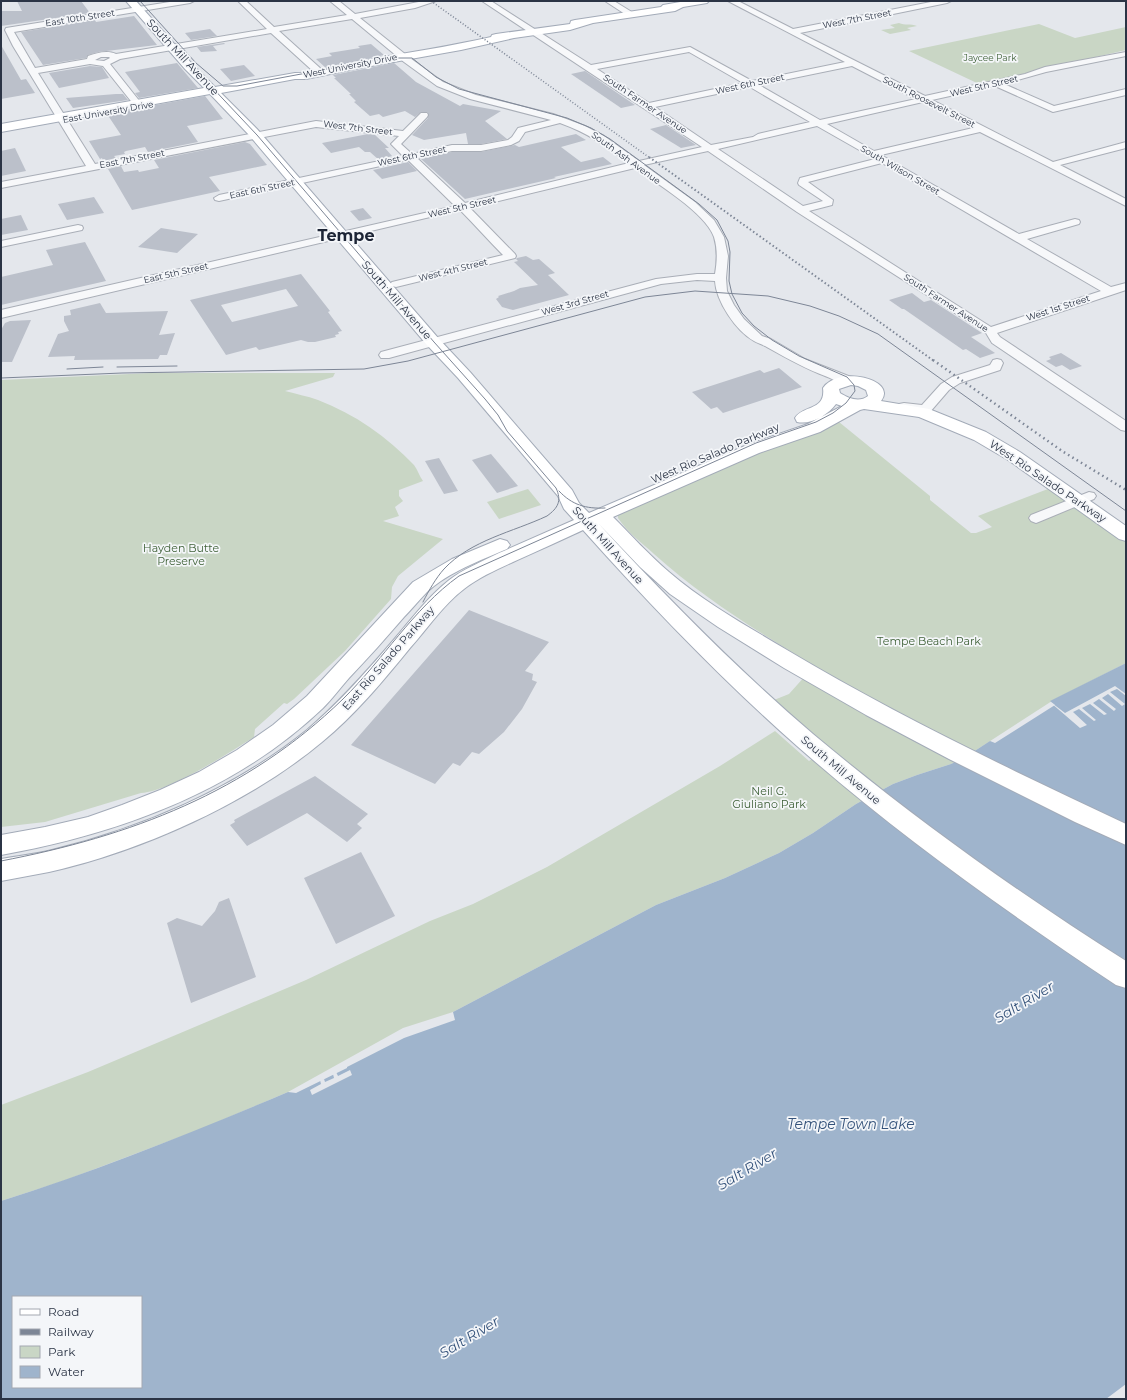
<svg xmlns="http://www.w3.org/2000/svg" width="1127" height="1400" font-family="Montserrat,sans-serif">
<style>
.green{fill:#c9d6c5}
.water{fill:#9fb4cc;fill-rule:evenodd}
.pier{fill:#e4e7ec}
.building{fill:#bbc0ca;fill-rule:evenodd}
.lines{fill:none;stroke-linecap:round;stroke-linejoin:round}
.minor-casing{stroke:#a9aeb7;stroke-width:2}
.major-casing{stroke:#a3abb8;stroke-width:2}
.minor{fill:#f7f8fa;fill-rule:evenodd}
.major{fill:#fff;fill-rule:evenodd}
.tram{stroke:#7d8696;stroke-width:1}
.rail-far2{stroke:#7d8696;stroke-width:1.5;stroke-dasharray:1 2;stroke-linecap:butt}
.rail-far1{stroke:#7d8696;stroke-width:2;stroke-dasharray:1.5 2.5;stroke-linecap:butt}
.rail{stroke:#7d8696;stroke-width:2.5;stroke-dasharray:1.5 3.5;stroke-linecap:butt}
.labels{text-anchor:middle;stroke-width:3.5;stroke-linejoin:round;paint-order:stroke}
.far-street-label{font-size:9px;fill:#2b3445;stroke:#f4f6f9}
.far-park-label{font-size:9px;fill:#3f6138;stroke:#f4f6f9}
.street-label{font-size:11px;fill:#2b3445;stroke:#f4f6f9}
.park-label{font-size:11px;fill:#3f6138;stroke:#f4f6f9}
.near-water-label{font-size:14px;font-style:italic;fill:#34527a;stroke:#f4f6f9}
.far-town-label{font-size:16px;font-weight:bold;fill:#1d2536;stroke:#f4f6f9}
</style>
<rect width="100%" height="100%" fill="#e4e7ec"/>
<g class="green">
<path d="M899,23c6,3 11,0 18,3l-10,2 4,2 -21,4 -9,-4 14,-2 -5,-3z"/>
<path d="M1039,24l36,14 51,-11v23l-147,34 -70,-33z"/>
<path d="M151,373h184l-2,4 -48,14c11,3 22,5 33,9 37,14 69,37 96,65 4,5 5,11 9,16l-24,9v6l4,5 -8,6 4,9 -16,5 60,18 -45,37 -6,11 -1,12 -46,52 -51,48 -7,5 -3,-1 -29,26 -1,8c-25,16 -86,55 -113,56l-96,29 -44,5v-447z"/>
<path d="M839,422l91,74v4l41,33h5l16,-6 -14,-11 75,-29 73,51v125l-74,38 -85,55 -16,8 -34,11 -24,9 -37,20 -43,29 -34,20 -54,25 -69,27 -203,107 -50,16 -115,64 -87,37 -138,52 -62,20v-96l87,-33 218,-92 124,-59 43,-17 74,-37 173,-101 55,-35 34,30 6,-4 -20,-38 -21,-19 15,-6 25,-28c-55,-34 -111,-68 -160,-112 -12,-11 -27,-22 -36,-36v-4l133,-61z"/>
<path d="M528,489l13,16 -42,14 -12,-17z"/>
</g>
<path class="water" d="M1126,663v721l-20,15h-1105v-198c98,-31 193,-69 287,-109l8,1 51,-25v-1l57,-29 51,-18 -2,-8 203,-107 69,-27 54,-25 34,-20 43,-29 37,-20 24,-9 34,-11 16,-8 23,-15 5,2 60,-38 -5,-4zM13,1297h128v90h-128z"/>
<g class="pier">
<path d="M1115,686l11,8v2l-9,-7 -7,3 15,12 -3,2 -14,-12 -6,4 14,11 -2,2 -15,-12 -6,4 14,11 -3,1 -14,-11 -8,4 14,12 -2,1 -15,-12 -6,3 14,13 -7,3 -29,-25h1l13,10z"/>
<path d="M350,1070l2,5 -40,20 -2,-5 11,-6 -1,-4 4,-1 1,3 9,-4 -1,-4 3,-2 2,4z"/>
</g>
<g class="building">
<path d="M17,1h64l9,12 -89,13v-15h21z"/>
<path d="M134,16l23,29 -59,7 -10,3 -2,3 -43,7 -22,-33 74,-12 1,2z"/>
<path d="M210,29l7,7 -26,4 -6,-7z"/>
<path d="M224,43l1,1 -12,2 4,5 -16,1 -4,-5z"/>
<path d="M371,44l13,11 -58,13 -10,-9 16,-3 -3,-3 31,-5 -2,-2z"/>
<path d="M1,45l20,35 5,-1 9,14 -34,6z"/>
<path d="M177,63l21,25 -59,10 -4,-5 5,-1 -15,-20z"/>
<path d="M394,63l22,19 44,24 3,-2 38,7 -16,10 22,18 -26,5h-13l-2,-11 -42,7 -12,-5 16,-17v-6h-7l-6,5 -10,-6 -22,6 -4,-3 -9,2 -16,-14 2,-1 -7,-7h2l-17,-16h2l-3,-3z"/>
<path d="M244,65l11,11 -24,5 -11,-12z"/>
<path d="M90,66l12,1 7,11 -50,10 -10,-15z"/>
<path d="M585,71l50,34 -14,3 -50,-34z"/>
<path d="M116,94h7l5,6 -55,8 -7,-10z"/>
<path d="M205,96l18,23 -36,7 11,16 -50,10 -3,-5 -19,4 -2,1 1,2 -11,2 2,2 -13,3 -1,-3 -2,1 -11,-18 32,-6 -14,-21z"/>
<path d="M666,125l30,20 -15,3 -31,-19z"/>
<path d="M368,134l7,1 14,13h-4l7,8 -13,4 -9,-8h-5l-6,-5 -28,6 -9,-10z"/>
<path d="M576,134l10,6 -25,7 20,15 22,-5 9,7 -58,13 2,1 -91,21 -44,-40 31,-7h29l34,-7 4,2z"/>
<path d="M245,142l5,2 17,21 -58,12 11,14 -88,19 -24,-41 13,-3 3,6 14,-2 1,2 20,-4 -5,-8z"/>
<path d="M15,148l11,23 -25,5v-25z"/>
<path d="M408,162l9,9 -35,8 -9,-9z"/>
<path d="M94,197l10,16 -37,7 -9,-16z"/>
<path d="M363,208l9,10 -13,3 -9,-10z"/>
<path d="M21,215l7,15 -27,5v-16z"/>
<path d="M161,228l6,1 31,5 -21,19 -39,-6z"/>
<path d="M85,242l21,39 -105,24v-28l52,-12 -7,-15z"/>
<path d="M526,256l7,4 6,-1 16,14 -7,2 21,20 -56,15 -11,-3 -6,-8 3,-2 -1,-1 16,-5 6,-3 18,-3 -24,-23 4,-1 -2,-2 1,-1z"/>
<path d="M301,274l29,37 -2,1 14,19 -4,1 1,2 -4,1 1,2 -21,5h-7l-7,-2 -42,10 -3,-3 -30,8 -36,-55zM286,289l12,17 -66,16 -11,-17z"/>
<path d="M912,293l12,9 7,-2 51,33 -11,4 24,16 -15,5 -14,-9 -3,1 -59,-41h-2l-13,-9z"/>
<path d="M100,303l6,10 62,-2 -9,24 16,-2 -8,22h-7l-2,4 -84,1 1,-4 -27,1 10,-23 11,-3 -5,-10v-5l7,-1 -1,-5z"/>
<path d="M31,320l-19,42h-11v-32l4,-7 5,-2z"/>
<path d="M1061,353l21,13 -12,4 -8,-5 -6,2 -10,-6 5,-2 -2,-2z"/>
<path d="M779,368l23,19 -79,26 -6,-6 -6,2 -19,-17 68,-22 4,3z"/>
<path d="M491,454l27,32 -21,7 -25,-33z"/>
<path d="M439,458l19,33 -14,3 -19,-33z"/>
<path d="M469,610l80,32 -24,29 8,3 -1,6 5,2 -15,27 -18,23 -25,22 -7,-2 -12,14 -7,-3 -18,21 -84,-39z"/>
<path d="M315,776l53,38 -11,10 5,4 -15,14 -40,-29 -60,33 -17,-21 5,-3 -1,-2z"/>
<path d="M361,852l34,64 -59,28 -32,-66z"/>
<path d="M229,898l27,79 -65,26 -24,-80 10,-5 25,8 13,-15 4,-9z"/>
</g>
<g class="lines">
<defs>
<g id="minor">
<path d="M176,1h18l-4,2 -176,29 21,36 52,-9 1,-3c9,-3 19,-6 28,-2l151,-25 -29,-28h8l28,26 73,-12 -17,-14h9l16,13 69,-13h12l-21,7 -55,10 50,40 33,24 33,13 77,19 32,12 19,10 35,25 63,-14 -220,-146h9l100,64 99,-18 62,34 93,-19 -117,-61h10l55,28 143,-28h15l-4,2 -147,30 125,63 100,-22 20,-7 81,-15v4l-80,16 -42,12 50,22 72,-17v6l-73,17 -58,-26 -63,14 121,62 73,-20v6l-66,17 66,34v7l-146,-74 -99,23 138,79 56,-15 4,1 1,2 -1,2 -52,15 84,48 15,-4v7l-129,43 3,4 126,84v10l-5,-1 -129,-87 -6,-10 -189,-121 -89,-61 -64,14 51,37 19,18 10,17 4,19 -2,22 1,13 7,14 10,14 18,17 9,3 34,20 46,18 2,3 -2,3c-10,2 -22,-6 -31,-9 -20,-8 -37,-18 -55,-28 -4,-2 -8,-3 -11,-5 -18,-10 -38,-40 -39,-60l-18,-1 -36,4 -272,74h-8l-2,-3 2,-3 275,-73 41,-5h18c2,-12 3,-24 -1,-37 -9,-25 -57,-53 -79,-69l-165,40 45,46 1,2 -1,2 -119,29 -4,-1 -2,-2 2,-2 111,-27c-15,-15 -28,-30 -43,-45l-459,108v-8l454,-104 -47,-46 -189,41 -4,-1 -1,-2 5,-3 184,-39 -12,-12 8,-8 -83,-9 -315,61v-6l85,-16 -73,-120 -8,-16 1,-2zM352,19l52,43 33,24 33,13 81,21 -33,8 -6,9 -4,3 -27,5h-29l-40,9 -11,-10 26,-27 1,-2 -1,-2h-6l-18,18 -87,-10 -221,43 -57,-91 52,-9 13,2 31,39 3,1 4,-3 -31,-39 10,-5 151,-26 43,39h6l1,-2 -1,-2 -41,-37zM689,52l54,31 -94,20 -52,-34zM101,57h8l1,1 -6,3 -9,-1zM852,66l64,33 -96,21 -61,-35zM750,87l60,35 -52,12 -5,3 -42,8 -56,-38zM923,102l50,26 -99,23 -47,-27zM560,123c28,10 46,23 69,40l-164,40 -48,-45 35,-7h29l30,-6 8,-4 6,-9zM817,126l58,33 -75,19 -2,5 1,2 24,16 -20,5 -85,-57zM882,163l219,128 -110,36 -182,-116 23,-6 1,-5 -25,-18z"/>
<path d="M605,1h9l21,13 -4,2h-3z"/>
<path d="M78,225l4,1 1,2 -1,2 -81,17v-6z"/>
<path d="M997,359l4,1 2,3 -3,7 -40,13 -11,7 -19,22c-9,2 -22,0 -31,-2l-1,-3 1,-3 5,-1 18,2 19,-21 11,-7 38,-12 3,-5z"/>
<path d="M1089,492l5,1 2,3 -2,3 -53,22 -5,2 -5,-2 -2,-3 2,-3z"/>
</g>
<g id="major">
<path d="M126,1h10l57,64 22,22 80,-14c23,0 44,-8 66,-12 43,-8 87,-14 130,-24l1,-2 4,-1 74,-10 1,-3 4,-1 86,-13 2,-2 23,-4h23l-2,2 -24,4 -8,4 -82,12 -23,7 -56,8 -53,12 -101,18 -54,11h-11l-74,14 36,36 182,210 31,33 102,118 7,13 10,10 158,-68 61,-21 34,-18 -6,-2c-8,11 -25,21 -39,18l-2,-4c8,-13 31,-7 28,-30 15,-23 75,-9 58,13l48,8 57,23 34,20 106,74v15l-7,-2 -111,-79 -34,-20 -55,-23 -55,-8 -4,1 -40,22 -61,21 -146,64c18,18 36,38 56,55 36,31 78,54 118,78 109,65 224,120 339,174v21l-51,-23 -126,-63 -83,-44 -82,-47 -66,-41 -48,-33 -30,-27 -42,-44c68,74 139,146 215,211 99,83 204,158 313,227v27l-10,-3c-111,-74 -219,-151 -319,-239 -76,-67 -146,-140 -214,-216 -23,11 -46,21 -70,32 -17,8 -34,15 -49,27 -21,16 -36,39 -54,59 -27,33 -55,67 -88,94 -73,61 -180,109 -273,130 -16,3 -32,6 -48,9v-22c17,-3 34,-5 51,-9 90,-22 182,-61 255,-120 33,-28 62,-61 90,-94 16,-19 31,-39 51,-55 15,-12 33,-19 51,-28 25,-11 50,-22 75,-33l-10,-11 -6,-13 -100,-118 -31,-33 -178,-210 -39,-41 -209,38v-8l203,-36 -19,-19zM851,385l7,1 8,4 2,6c-9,7 -20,2 -28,-3l-1,-4z"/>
<path d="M500,539l7,2 3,4 -3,4c-26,11 -60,24 -80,43 -8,8 -15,17 -23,25 -18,21 -36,41 -55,61 -9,10 -17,21 -26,30 -88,84 -205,126 -322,147v-20l44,-8 43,-10 34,-12 38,-15 39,-18 38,-22 36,-25 34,-29 106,-114 39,-23z"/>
</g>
</defs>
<use href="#minor" class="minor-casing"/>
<use href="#major" class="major-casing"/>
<use href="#minor" class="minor"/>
<use href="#major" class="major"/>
<g class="tram">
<path d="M190,64l67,71 177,207 51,57 13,16 9,16 49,57c6,13 2,20 -9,28 -34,16 -76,24 -103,53 -8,9 -15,21 -21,33"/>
<path d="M117,367l60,-1"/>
<path d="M67,369l36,-2"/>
<path d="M1,378l121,-5 242,-4 44,-8 237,-64 50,-6 73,5 42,10 29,10 39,18 248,177"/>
<path d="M559,491c13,14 27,18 46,17"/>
<path d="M1,861c130,-25 245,-68 342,-162 40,-39 70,-90 116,-123l297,-133 60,-21 17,-9 13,-10 9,-12 -1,-6 -7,-8 -48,-21 -27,-16 -18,-14 -12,-13 -10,-19 -3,-13 1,-29 -2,-11 -11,-21 -18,-16 -89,-65 -19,-11 -24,-10 -108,-29 -23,-12 -24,-19h-25l-150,28h-14l-27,-23 -56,-62"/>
</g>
<path class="rail-far2" d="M431,1l219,157"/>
<path class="rail-far1" d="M649,157l285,204"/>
<path class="rail" d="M933,360l129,91 64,39"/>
</g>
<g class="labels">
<g class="far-street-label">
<text transform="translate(80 18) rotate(-9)" y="3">East 10th Street</text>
<text transform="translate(857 19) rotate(-11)" y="3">West 7th Street</text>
<text transform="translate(350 66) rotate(-11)" y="3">West University Drive</text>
<text transform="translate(750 84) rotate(-12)" y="3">West 6th Street</text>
<text transform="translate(984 86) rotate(-13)" y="3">West 5th Street</text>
<text transform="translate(929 102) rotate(27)" y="3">South Roosevelt Street</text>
<text transform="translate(645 104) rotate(34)" y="3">South Farmer Avenue</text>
<text transform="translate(108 112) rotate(-10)" y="3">East University Drive</text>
<text transform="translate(358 128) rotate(7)" y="3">West 7th Street</text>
<text transform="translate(412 156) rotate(-12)" y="3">West 6th Street</text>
<text transform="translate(626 158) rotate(36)" y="3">South Ash Avenue</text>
<text transform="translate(132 159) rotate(-11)" y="3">East 7th Street</text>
<text transform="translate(900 170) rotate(30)" y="3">South Wilson Street</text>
<text transform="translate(262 189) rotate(-12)" y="3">East 6th Street</text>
<text transform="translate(462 207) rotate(-13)" y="3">West 5th Street</text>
<text transform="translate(453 270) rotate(-14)" y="3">West 4th Street</text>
<text transform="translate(176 273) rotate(-13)" y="3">East 5th Street</text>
<text transform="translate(575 303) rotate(-16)" y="3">West 3rd Street</text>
<text transform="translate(946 303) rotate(33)" y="3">South Farmer Avenue</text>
<text transform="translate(1058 308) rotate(-18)" y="3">West 1st Street</text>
</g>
<g class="far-park-label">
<text x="990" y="61">Jaycee Park</text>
</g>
<g class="street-label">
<text transform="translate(183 57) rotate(47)" y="4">South Mill Avenue</text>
<text transform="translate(397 300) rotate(49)" y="4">South Mill Avenue</text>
<text transform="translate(715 453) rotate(-23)" y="4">West Rio Salado Parkway</text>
<text transform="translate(1048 481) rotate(34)" y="4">West Rio Salado Parkway</text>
<text transform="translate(608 545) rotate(48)" y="4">South Mill Avenue</text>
<text transform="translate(388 658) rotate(-49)" y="4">East Rio Salado Parkway</text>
<text transform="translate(841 770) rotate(40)" y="4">South Mill Avenue</text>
</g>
<g class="park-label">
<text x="181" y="552">Hayden Butte<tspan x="181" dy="13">Preserve</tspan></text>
<text x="929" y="645">Tempe Beach Park</text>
<text x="769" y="795">Neil G.<tspan x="769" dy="13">Giuliano Park</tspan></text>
</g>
<g class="near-water-label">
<text transform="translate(1024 1002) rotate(-31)" y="5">Salt River</text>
<text x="851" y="1129">Tempe Town Lake</text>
<text transform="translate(747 1169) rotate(-31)" y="5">Salt River</text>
<text transform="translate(469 1337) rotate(-31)" y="5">Salt River</text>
</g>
<g class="far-town-label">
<text x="346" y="241">Tempe</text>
</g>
</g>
<rect width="1127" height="1400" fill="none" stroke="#2b3445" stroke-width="4"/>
<rect x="12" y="1296" width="130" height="92" fill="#f4f6f9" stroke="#a4a8b1"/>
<rect x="20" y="1309" width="20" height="6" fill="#ffffff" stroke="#a4a8b1"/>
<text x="48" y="1316" font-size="12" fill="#2b3445">Road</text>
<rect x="20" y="1329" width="20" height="6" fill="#7d8696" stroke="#a4a8b1"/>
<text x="48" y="1336" font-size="12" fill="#2b3445">Railway</text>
<rect x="20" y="1346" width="20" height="12" fill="#c9d6c5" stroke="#a4a8b1"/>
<text x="48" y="1356" font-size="12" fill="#2b3445">Park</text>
<rect x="20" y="1366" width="20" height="12" fill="#9fb4cc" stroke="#a4a8b1"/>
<text x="48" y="1376" font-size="12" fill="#2b3445">Water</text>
</svg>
